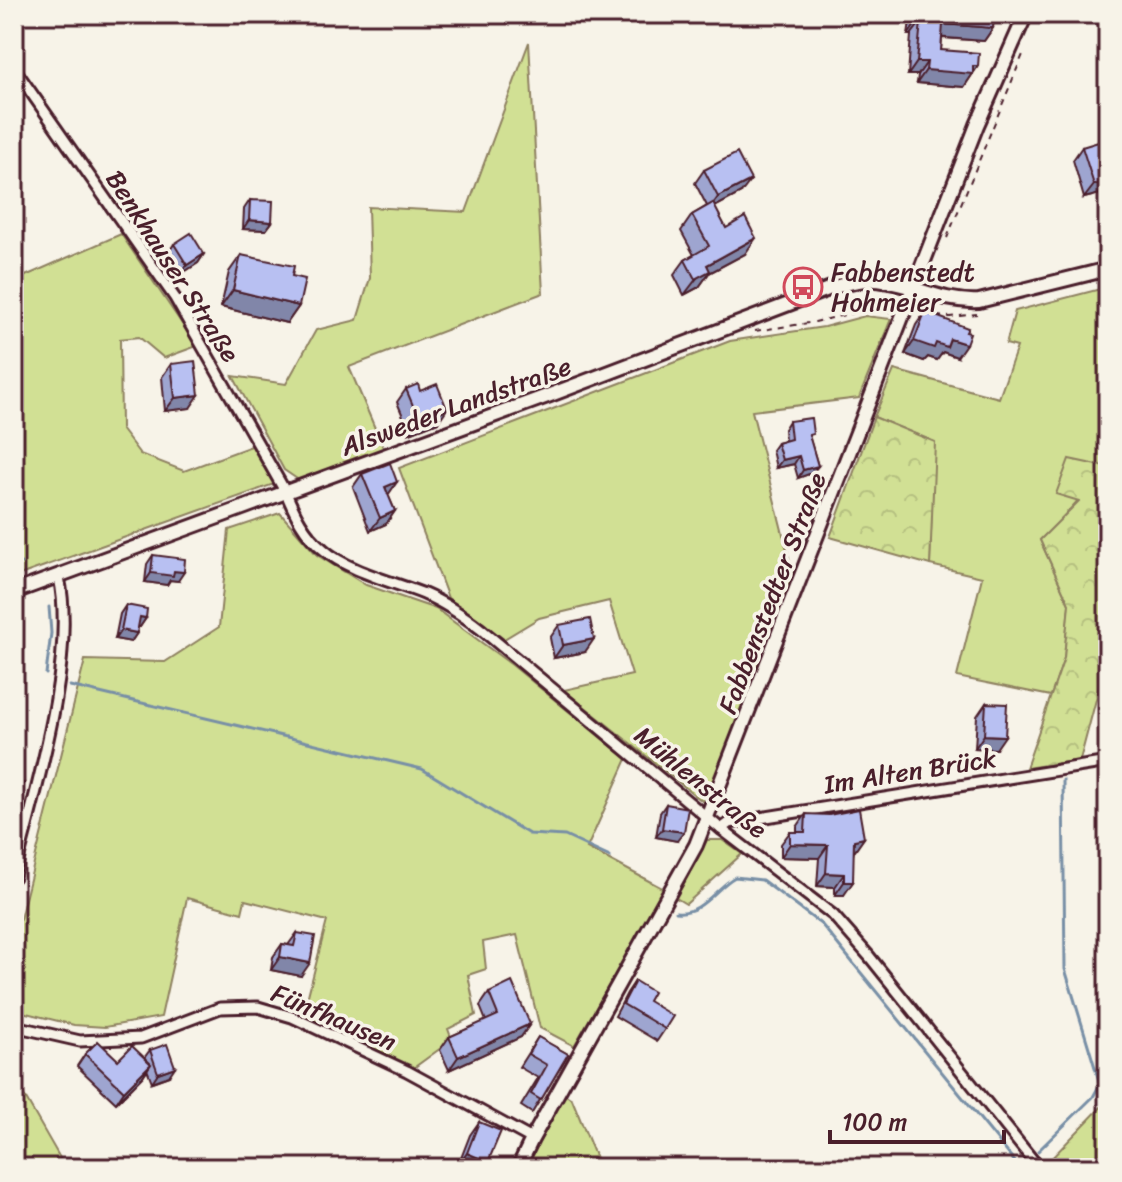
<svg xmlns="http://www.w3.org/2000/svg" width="1122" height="1182" font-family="Sriracha,sans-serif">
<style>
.green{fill:#d1e094;stroke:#8e8060;stroke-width:2}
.forest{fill:url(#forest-crowns);stroke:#8e8060;stroke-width:2}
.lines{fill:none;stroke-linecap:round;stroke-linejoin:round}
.stream{stroke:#788fa6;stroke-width:3}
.street-casing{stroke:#4a1f2b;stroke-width:15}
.secondary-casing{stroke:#4a1f2b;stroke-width:18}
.path{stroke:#4a1f2b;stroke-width:2;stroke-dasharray:6 6;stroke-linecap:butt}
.street{stroke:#f7f3e8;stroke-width:9}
.secondary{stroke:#f7f3e8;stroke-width:12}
.wall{fill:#9ea5d0;stroke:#4a1f2b;stroke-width:2}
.shaded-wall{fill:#8186a9;stroke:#4a1f2b;stroke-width:2}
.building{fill:#b8c0f2;stroke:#4a1f2b;stroke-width:2}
.labels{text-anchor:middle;stroke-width:7;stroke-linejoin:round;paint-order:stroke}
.street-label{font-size:26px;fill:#4a1f2b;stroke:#f7f3e8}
.poi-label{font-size:26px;fill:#4a1f2b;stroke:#f7f3e8;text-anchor:start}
</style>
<defs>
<pattern id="forest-crowns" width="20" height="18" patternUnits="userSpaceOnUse" patternTransform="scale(2)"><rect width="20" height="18" fill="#d1e094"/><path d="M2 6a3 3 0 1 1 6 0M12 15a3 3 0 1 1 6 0" fill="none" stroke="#b5c080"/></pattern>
</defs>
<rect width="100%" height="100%" fill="#f7f3e8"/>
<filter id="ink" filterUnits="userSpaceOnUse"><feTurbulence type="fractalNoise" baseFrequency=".0125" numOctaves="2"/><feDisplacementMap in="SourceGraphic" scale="16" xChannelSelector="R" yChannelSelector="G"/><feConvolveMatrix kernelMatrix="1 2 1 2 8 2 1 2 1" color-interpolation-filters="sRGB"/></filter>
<g filter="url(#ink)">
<g class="green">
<path d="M529,42l14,251 -194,74 36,85 -85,29 -16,-11 -51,-94 53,8 30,-54 41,-10 13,-42 -2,-71 98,5z"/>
<path d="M121,234l76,112 -33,12 -25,-21 -19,2 1,90 19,25 44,17 70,-26 20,39 -260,93v-296z"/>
<path d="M1108,287v163c-13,37 -41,63 -68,90l29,64 -5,54 -13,38 -94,-19 25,-100 -52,-12 4,-123 -60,-25 20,-47 105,28 18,-51 -11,-3 9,-33z"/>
<path d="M865,316l26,3 -32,79 -107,13 41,163 -87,230 -142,-114 68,-15 -23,-74 -70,17 -35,21 -56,-41 -49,-130 331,-127 94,-14z"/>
<path d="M280,513l37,42 49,30 70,24 76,56 115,94 -40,89 77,41 -90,157 -34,-18 -23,-93 -34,7 3,27 -18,6 8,40 -28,14 4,11 -40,29 -109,-54 24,-94 -82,-21 -3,13 -55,-15 -26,119 -56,10 -31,-2 -60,-15v-67l71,-283 80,2 54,-35 10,-97z"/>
<path d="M707,840h15l20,14 -56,50 -10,-6z"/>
<path d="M14,1078l50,87 -1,3h-49z"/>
<path d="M564,1094l8,5 28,69h-74z"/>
<path d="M1108,1100v68h-62l-2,-2z"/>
</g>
<g class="forest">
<path d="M874,417l61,25 -5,123 -100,-28z"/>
<path d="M1108,450v204l-28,106 -54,8 38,-110 5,-54 -29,-64 39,-39 -23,-7 13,-35 33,7z"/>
</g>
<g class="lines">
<g class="stream">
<path d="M14,565l7,-2"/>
<path d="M46,674l5,-41 -2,-26"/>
<path d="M70,686l352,83 107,65 36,2 45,21"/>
<path d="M676,912c26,3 39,-24 59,-35l27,3 60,45 198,243"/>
<path d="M1038,1151l55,-54 7,-13 -35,-115 -2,-189"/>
</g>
<defs>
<g id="street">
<path d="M14,68l161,230 111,195c9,21 18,41 37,56 24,22 71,33 101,45 21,9 40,22 58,36l239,199 112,86 36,41 170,212"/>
<path d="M721,829l8,-6 379,-61"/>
<path d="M14,877c20,-83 63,-217 45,-300"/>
<path d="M14,1026l66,15 61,-3 79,-30 38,-1 34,10 115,54 125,68"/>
</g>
<g id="secondary">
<path d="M14,592l536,-197 281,-107c14,-4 29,-9 44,-8 35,2 64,23 104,21l129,-32"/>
<path d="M518,1168l14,-29 164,-294 281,-720 49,-111"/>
</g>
</defs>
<use href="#street" class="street-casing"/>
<use href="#secondary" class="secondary-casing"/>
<g class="path">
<path d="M947,238l77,-186"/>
<path d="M936,316l14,1 27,-3"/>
<path d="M755,331l60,-9 55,-13 20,3"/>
<path d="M14,681h1"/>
</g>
<use href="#street" class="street"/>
<use href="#secondary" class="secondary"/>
</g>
<g class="wall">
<path d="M914,14h80l-1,14 -9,13 -42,-3 -1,12 37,16 -14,21 -47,-4 1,-8h-10l3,-40h-3l2,-14z"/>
<path d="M1082,147l26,45 -24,6 -11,-38z"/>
<path d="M704,170l37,23 -27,14 12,21 19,26 -36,19 -10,14 -15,8 -10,-20 11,-15 9,-5 -13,-24 11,-16 15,-9 -12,-23z"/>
<path d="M250,200l22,22 -6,8 -23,-1 1,-20z"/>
<path d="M174,244l30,10 -6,9 -17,11 -13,-21z"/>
<path d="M241,255l51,21 7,30 -12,17 -66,-16 8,-35z"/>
<path d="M925,312l32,45 -14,-5 -6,8 -9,-3 -4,4 -19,-7 11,-29z"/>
<path d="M171,364l19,44 -25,3 -3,-34z"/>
<path d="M406,389l32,33 -28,11 -13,-31z"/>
<path d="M789,421l21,18 8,27 -6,7 -14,5 -4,-14 -18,4 -4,-18 5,-7 8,-2 -1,-12z"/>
<path d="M362,474l26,21 7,16 -9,13 -16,7 -17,-44z"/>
<path d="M153,555l25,26 -8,-1 -3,5 -22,-3 2,-18z"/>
<path d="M126,605l20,13 -6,9 -2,-1 -1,7 -6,9 -16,-3 5,-25z"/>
<path d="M559,625l26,27 -31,6 -4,-20z"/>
<path d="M986,703l10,46 -21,-1 2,-32z"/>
<path d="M666,804l11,37 -21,-4 4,-24z"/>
<path d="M806,814l58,24 -10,13 -10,44h-9v-8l-18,-1 2,-28 -38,-1v-13l9,-12h7v-5z"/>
<path d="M297,933l4,43 -30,-6 2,-13 9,-13 6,1z"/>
<path d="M635,981l30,48 -8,12 -42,-25 12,-23z"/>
<path d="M489,993l41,31 -9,13 -72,33 -9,-20 9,-13 37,-16 -6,-15z"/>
<path d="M538,1037l30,17 -36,59 -11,-7 17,-28 -19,-11z"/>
<path d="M150,1050l19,26 -17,6 -5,-13 -4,7 -27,27 -39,-37 8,-12 33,6 26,-2z"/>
<path d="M479,1122l4,46h-20l-5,-2 12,-31z"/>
</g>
<g class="shaded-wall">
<path d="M917,22h4l-10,13h-3z"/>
<path d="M943,24l50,4 -9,13 -50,-4z"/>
<path d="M917,62h10l-9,13h-10z"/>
<path d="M973,66h5l-14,21 -47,-4 9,-13z"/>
<path d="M751,180l-10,13 -32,17 9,-13z"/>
<path d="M1108,181v11l-24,6 10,-13z"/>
<path d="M249,220l23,2 -6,8 -23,-1z"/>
<path d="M756,238l-11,16 -36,19 -10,14 -15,8 23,-30z"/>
<path d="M204,254l-6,9 -17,11 6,-9z"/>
<path d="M233,290l66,16 -12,17 -66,-16z"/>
<path d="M950,339l16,5 -9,13 -14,-5 -6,8 -9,-3 -4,4 -19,-7 9,-13 22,2z"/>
<path d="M199,395l-9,13 -25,3 10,-13z"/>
<path d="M447,409l-9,13 -28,11 9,-13z"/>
<path d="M799,456l-5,8 -18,4 6,-8z"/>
<path d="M818,466l-6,7 -14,5 5,-8z"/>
<path d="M397,482l-9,13 -3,-8z"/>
<path d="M395,511l-9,13 -16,7 10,-13z"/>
<path d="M174,571l10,1 -6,9 -8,-1 -3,5 -22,-3 6,-9z"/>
<path d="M140,617l6,1 -6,9 -6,-1z"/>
<path d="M121,630l16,3 -6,9 -16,-3z"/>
<path d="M594,639l-9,13 -31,6 9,-13z"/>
<path d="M984,735l21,1 -9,13 -21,-1z"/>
<path d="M662,829l22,3 -7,9 -21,-4z"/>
<path d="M864,838l-9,13 -10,2 9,-13z"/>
<path d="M790,844l38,1 -9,13 -38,-1z"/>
<path d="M826,873l18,1 -9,13 -18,-1z"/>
<path d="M844,882h9l-9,13h-9z"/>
<path d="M280,957l30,6 -9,13 -30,-6z"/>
<path d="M530,1024l-9,13 -72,33 9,-13z"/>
<path d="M151,1064l-8,12 -27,27 8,-12z"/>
<path d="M175,1067l-6,9 -17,6 6,-9z"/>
<path d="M467,1153l21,9 -5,6h-20l-5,-2z"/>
</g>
<g class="building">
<path d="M918,14h76l-1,14 -50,-4 -2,26 38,3 -1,13h-5v8l-47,-4 1,-8h-10l4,-40h-4z"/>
<path d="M1108,139v42l-14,4 -12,-38z"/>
<path d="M737,153l14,27 -33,17 -14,-27z"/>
<path d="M250,200l23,1 -1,21 -23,-2z"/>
<path d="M713,203l13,25 19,-11 11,21 -49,27 3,6 -15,8 -10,-19 24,-14 -17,-31z"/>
<path d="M191,233l13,21 -17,11 -13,-21z"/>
<path d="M241,255l53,11 -2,10 13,3 -6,27 -66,-16z"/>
<path d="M925,312l43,16 -2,4 4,1 -4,11 -16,-5 -3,8 -11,-4 -2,5 -20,-7z"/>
<path d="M195,361l4,34 -24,3 -4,-34z"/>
<path d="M418,384l2,7 17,-7 10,25 -28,11 -13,-31z"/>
<path d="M811,418l2,16 -4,1 9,31 -15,4 -4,-14 -17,4 -5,-17 14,-4 -2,-18z"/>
<path d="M390,463l7,19 -12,5 10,24 -15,7 -18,-44z"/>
<path d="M153,555l32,4 -1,13 -10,-1 -1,5 -22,-3z"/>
<path d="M126,605l21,4 -1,9 -6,-1 -3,16 -16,-3z"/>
<path d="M590,619l4,20 -31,6 -4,-20z"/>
<path d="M986,703l21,1 -2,32 -21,-1z"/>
<path d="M14,731l4,1 -4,16z"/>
<path d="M14,781l10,2 -7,30h-3z"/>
<path d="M666,804l22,4 -4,24 -22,-3z"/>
<path d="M859,809l5,29 -10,2 -1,42h-9v-8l-18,-1 2,-28 -38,-1v-12h15l1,-18 23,1z"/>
<path d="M297,933l18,3 -5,27 -30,-6 2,-13 12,2z"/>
<path d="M635,981l18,11 -5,9 25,15 -8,13 -42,-25z"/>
<path d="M512,982l18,42 -72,33 -9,-20 49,-22 -9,-22z"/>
<path d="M538,1037l30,17 -27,46 -10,-6 16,-29 -19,-11z"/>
<path d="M98,1041l20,19 14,-14 19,18 -27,27 -39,-37z"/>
<path d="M167,1044l8,23 -17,6 -8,-23z"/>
<path d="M479,1122l22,9 -13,31 -21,-9z"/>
</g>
</g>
<defs>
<symbol id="bus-ring" viewBox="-11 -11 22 22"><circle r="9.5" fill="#f7f3e8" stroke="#d1495b" stroke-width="1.5"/><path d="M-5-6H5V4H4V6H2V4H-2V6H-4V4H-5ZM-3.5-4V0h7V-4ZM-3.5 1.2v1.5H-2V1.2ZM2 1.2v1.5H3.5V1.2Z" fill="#d1495b"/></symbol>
</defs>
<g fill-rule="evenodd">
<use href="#bus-ring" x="781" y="265" width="44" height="44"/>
</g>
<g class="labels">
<g class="street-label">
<text transform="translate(173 266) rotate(57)" y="9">Benkhauser Straße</text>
<text transform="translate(456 406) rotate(-20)" y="9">Alsweder Landstraße</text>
<text transform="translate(772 593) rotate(-69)" y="9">Fabbenstedter Straße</text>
<text transform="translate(910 771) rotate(-9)" y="9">Im Alten Brück</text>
<text transform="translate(701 782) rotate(39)" y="9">Mühlenstraße</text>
<text transform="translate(334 1017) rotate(23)" y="9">Fünfhausen</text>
</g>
<g class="poi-label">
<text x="831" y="281">Fabbenstedt<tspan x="831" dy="30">Hohmeier</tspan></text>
</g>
</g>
<rect width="1122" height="1182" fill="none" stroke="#f7f3e8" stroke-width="48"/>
<rect x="24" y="24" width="1074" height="1134" fill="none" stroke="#4a1f2b" stroke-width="3" filter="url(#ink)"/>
<path d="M830 1130v12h174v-12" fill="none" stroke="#4a1f2b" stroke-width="4"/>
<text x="842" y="1130" font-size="24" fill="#4a1f2b" stroke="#f7f3e8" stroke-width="6" paint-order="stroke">100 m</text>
</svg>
